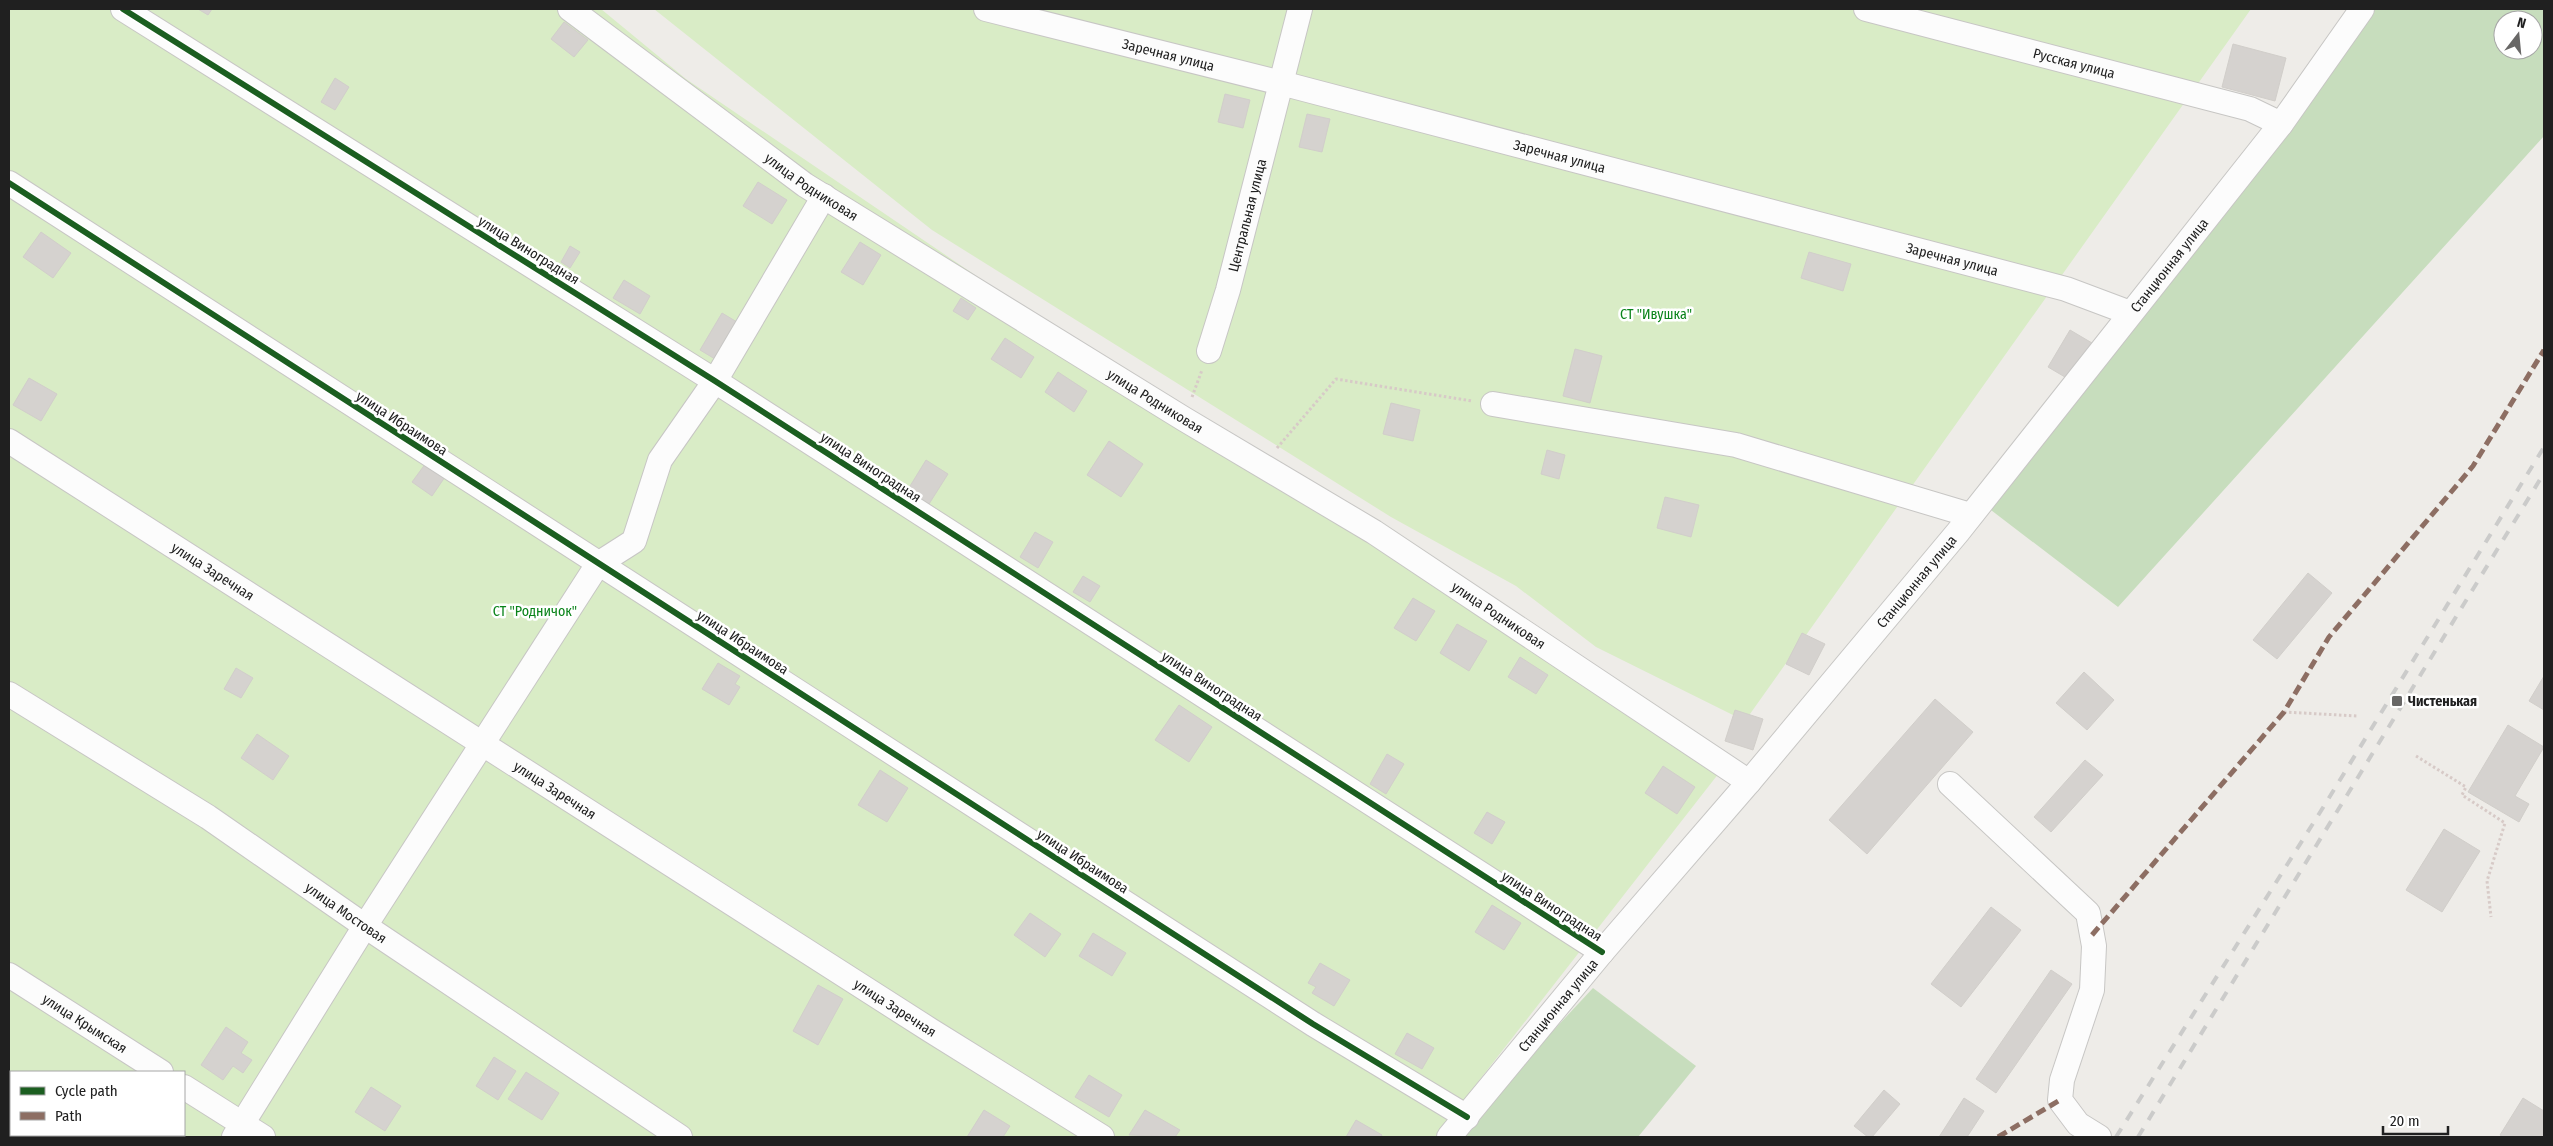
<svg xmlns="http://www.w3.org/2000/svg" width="2553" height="1146" font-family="'Fira Sans Condensed',sans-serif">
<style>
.grass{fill:#d9ecc6;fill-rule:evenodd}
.forest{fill:#c7ddbd;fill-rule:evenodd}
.building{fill:#d5d2cf;stroke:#d1ceca}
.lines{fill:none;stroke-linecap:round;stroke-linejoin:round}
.minor-casing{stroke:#c7c6c4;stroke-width:26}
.path{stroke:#d7cac7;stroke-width:3;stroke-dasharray:2.5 2.5;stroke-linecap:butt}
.minor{stroke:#fcfcfc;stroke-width:24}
.rail{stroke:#cbcbca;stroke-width:4;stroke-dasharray:10 10;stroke-linecap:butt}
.quiet{stroke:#8d6e63;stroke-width:5;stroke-dasharray:10 5;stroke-linecap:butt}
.cycleway-casing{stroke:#fff;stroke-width:9}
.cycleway{stroke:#1b5e20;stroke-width:6}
.poi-dot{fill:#686766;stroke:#fff;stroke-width:2}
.labels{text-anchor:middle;stroke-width:5;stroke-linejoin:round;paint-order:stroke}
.street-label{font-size:14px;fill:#202020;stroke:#fff}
.park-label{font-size:14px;fill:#098319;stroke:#fff}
.poi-label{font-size:14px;font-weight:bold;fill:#202020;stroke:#fff;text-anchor:start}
</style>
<rect width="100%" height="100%" fill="#eeece8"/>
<g class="grass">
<path d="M9,9h592l85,70 460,312 573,382 -284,364h-1426zM11,1072h173v63h-173z"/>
<path d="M654,9h1597l-506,712 -149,-74 -80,-61 -125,-69 -459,-287z"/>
</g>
<g class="forest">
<path d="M2371,9h173v127l-426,471 -131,-100zM2503,20h30v30h-30z"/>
<path d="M1593,988l103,78 -58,71h-184z"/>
</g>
<g class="building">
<path d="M198,9h14l-4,6z"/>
<path d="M564,22l24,18 -14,17 -23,-18z"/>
<path d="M2233,44l53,14 -11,43 -53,-14z"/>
<path d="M335,78l14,9 -14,23 -14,-8z"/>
<path d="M1225,94l25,6 -7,28 -25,-6z"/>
<path d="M1307,114l23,5 -8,33 -23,-5z"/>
<path d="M758,182l29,18 -15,24 -29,-18z"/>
<path d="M41,232l30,21 -18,25 -30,-21z"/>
<path d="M860,242l21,13 -18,30 -22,-13z"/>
<path d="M570,246l10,6 -10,16 -9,-6z"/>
<path d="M1809,252l42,12 -8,27 -42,-13z"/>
<path d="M624,280l26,16 -10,18 -27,-16z"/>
<path d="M961,298l15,10 -8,12 -15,-9z"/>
<path d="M722,313l20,12 -22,37 -20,-12z"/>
<path d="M2070,330l22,13 -22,37 -22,-13z"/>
<path d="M1005,338l29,19 -13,21 -30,-19z"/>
<path d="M1575,349l27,7 -12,47 -27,-7z"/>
<path d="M1058,372l29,19 -13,21 -29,-20z"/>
<path d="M29,378l28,16 -16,27 -28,-16z"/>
<path d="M1391,403l29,7 -7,31 -30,-7z"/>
<path d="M1109,441l34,23 -22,33 -34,-22z"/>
<path d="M1547,450l18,5 -6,24 -18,-5z"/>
<path d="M926,460l22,14 -19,30 -22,-13z"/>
<path d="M426,463l19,14 -13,19 -20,-14z"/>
<path d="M1665,497l34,8 -8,32 -34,-9z"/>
<path d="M1035,532l18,10 -15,26 -18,-11z"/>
<path d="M2308,573l24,20 -55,66 -24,-19z"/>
<path d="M1083,576l17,10 -10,16 -17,-10z"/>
<path d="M1413,598l22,13 -19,30 -22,-13z"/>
<path d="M1457,624l30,17 -18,30 -29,-18z"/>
<path d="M1802,633l23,11 -16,31 -23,-11z"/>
<path d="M1520,657l28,18 -12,19 -28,-17z"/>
<path d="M718,663l22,13 -5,8 5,3 -11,18 -27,-16z"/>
<path d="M236,668l17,10 -12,20 -17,-9z"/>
<path d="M2084,672l30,28 -27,30 -31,-27z"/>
<path d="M2544,676v34l-15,-9z"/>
<path d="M1935,699l38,33 -106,122 -38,-34z"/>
<path d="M1179,705l33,22 -23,35 -34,-22z"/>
<path d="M1735,710l28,9 -10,31 -28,-9z"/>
<path d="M2508,725l36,22 -29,49 14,8 -10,18 -51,-30z"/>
<path d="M257,734l32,22 -16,24 -32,-22z"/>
<path d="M1387,754l17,10 -18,30 -16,-10z"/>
<path d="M2085,760l18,15 -52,57 -17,-15z"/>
<path d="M1663,766l32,21 -18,27 -32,-21z"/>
<path d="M880,770l28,18 -21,34 -29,-17z"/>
<path d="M1487,812l18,10 -13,22 -18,-11z"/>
<path d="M2444,829l36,22 -38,61 -36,-22z"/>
<path d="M1492,905l29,18 -17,27 -29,-18z"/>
<path d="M1991,907l30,23 -60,77 -30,-23z"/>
<path d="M1030,913l31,21 -16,23 -31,-22z"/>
<path d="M1093,933l33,20 -14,23 -33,-20z"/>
<path d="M1320,963l30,17 -16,26 -22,-13 4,-6 -8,-4z"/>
<path d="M2051,970l21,14 -76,109 -20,-14z"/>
<path d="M818,985l25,14 -25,46 -25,-14z"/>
<path d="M226,1027l22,15 -7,11 11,7 -9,13 -10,-7 -10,14 -22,-15z"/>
<path d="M1407,1033l27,15 -12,21 -27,-15z"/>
<path d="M494,1057l22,14 -18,29 -22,-14z"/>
<path d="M526,1072l33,21 -17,27 -34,-21z"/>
<path d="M1089,1075l33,20 -13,22 -34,-20z"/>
<path d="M371,1087l30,19 -16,25 -30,-19z"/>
<path d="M1884,1090l16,14 -28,33h-4l-14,-11z"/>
<path d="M1964,1098l20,13 -17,26h-28z"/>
<path d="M2523,1098l21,13v26h-41l-3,-2z"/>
<path d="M984,1110l26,16 -7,11h-36z"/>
<path d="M1145,1110l35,20 -5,7 -46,-2z"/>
<path d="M1356,1120l26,15 -1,2h-35z"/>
</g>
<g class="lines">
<defs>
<g id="minor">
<path d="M123,9l592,372 887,571"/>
<path id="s1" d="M570,9l235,176 379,234 190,113 375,250"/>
<path id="s2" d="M986,9l295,74 785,206 64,24"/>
<path id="s3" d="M1866,9l384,100 31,15"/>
<path d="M9,183l1304,841 154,93"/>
<path id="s4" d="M1209,351l19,-61 72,-281"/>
<path d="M1493,404l243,41 234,70"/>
<path id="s5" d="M9,441l921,589 172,107"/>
<path id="s6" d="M9,694l199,123 157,109 315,211"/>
<path d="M1950,784l138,129 6,33 -2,44 -30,90 -2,20 18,24 21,13"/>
<path id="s7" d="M9,975l152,97"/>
<path d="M184,1087l79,50"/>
<path d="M234,1137l131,-211 233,-362 36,-23 26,-81 55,-79 109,-185"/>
<path id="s8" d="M1449,1137l153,-185 147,-170 209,-250 323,-408 81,-115"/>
</g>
</defs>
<use href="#minor" class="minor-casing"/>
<g class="path">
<path d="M1192,397l10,-27"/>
<path d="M1277,448l59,-69 136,22"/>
<path d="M2284,712l73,4"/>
<path d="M2416,756l50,31 -4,8 43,28 -18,58 4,36"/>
</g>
<use href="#minor" class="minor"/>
<g class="rail">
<path d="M2116,1137l208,-331 220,-359"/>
<path d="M2138,1137l406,-664"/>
</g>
<g class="quiet">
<path d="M2092,935l192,-223 45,-75 144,-171 71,-116"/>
<path d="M1998,1137l62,-37"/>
</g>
<defs>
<g id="cycleway">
<path d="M123,9l592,372 887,571"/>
<path d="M9,183l1304,841 154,93"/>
</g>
</defs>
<use href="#cycleway" class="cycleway-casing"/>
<use href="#cycleway" class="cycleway"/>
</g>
<rect class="poi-dot" x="2391" y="695" width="12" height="12" rx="2.5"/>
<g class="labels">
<g class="street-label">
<text dy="5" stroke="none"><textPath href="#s2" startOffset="188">Заречная улица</textPath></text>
<text dy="5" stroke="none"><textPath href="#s3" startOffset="215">Русская улица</textPath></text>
<text dy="5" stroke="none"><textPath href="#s2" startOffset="592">Заречная улица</textPath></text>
<text dy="5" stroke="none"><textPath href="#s1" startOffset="300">улица Родниковая</textPath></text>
<text dy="5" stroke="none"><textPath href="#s4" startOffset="141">Центральная улица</textPath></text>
<text transform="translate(529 250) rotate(32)" y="5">улица Виноградная</text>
<text dy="5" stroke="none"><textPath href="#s2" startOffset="998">Заречная улица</textPath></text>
<text dy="5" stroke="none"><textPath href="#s8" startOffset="1131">Станционная улица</textPath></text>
<text dy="5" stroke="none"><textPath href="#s1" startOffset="705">улица Родниковая</textPath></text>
<text transform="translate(402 423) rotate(33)" y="5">улица Ибраимова</text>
<text transform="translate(871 467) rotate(33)" y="5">улица Виноградная</text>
<text dy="5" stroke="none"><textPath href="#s5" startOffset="242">улица Заречная</textPath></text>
<text dy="5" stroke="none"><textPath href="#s8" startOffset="726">Станционная улица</textPath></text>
<text dy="5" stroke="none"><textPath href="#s1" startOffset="1110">улица Родниковая</textPath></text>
<text transform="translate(743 642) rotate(33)" y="5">улица Ибраимова</text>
<text transform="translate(1212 686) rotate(33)" y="5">улица Виноградная</text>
<text dy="5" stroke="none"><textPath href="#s5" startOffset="648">улица Заречная</textPath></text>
<text transform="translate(1083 861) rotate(33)" y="5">улица Ибраимова</text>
<text transform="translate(1552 906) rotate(33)" y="5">улица Виноградная</text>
<text dy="5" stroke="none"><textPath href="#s6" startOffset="402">улица Мостовая</textPath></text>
<text dy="5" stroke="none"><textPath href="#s8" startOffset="171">Станционная улица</textPath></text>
<text dy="5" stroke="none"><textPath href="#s5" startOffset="1052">улица Заречная</textPath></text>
<text dy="5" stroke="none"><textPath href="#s7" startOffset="90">улица Крымская</textPath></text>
</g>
<g class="park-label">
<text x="1656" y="319">СТ "Ивушка"</text>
<text x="535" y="616">СТ "Родничок"</text>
</g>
<g class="poi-label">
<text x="2408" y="706">Чистенькая</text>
</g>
</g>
<rect width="2553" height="1146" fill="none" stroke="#202020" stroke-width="20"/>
<rect x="10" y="1071" width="175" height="65" fill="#ffffff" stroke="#a6a6a6"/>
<rect x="20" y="1087" width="25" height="8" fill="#1b5e20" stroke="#a6a6a6"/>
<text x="55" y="1096" font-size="15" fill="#202020">Cycle path</text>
<rect x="20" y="1112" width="25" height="8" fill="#8d6e63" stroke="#a6a6a6"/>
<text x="55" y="1121" font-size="15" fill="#202020">Path</text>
<g transform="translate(2518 35) rotate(16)"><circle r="24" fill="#ffffff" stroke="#a6a6a6"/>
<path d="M0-4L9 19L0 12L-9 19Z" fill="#686766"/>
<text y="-8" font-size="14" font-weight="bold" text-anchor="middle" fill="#202020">N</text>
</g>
<path d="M2383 1126v8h65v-8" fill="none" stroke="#202020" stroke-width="2.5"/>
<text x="2390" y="1126" font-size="15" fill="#202020" stroke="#ffffff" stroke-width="4" paint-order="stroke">20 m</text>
</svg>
